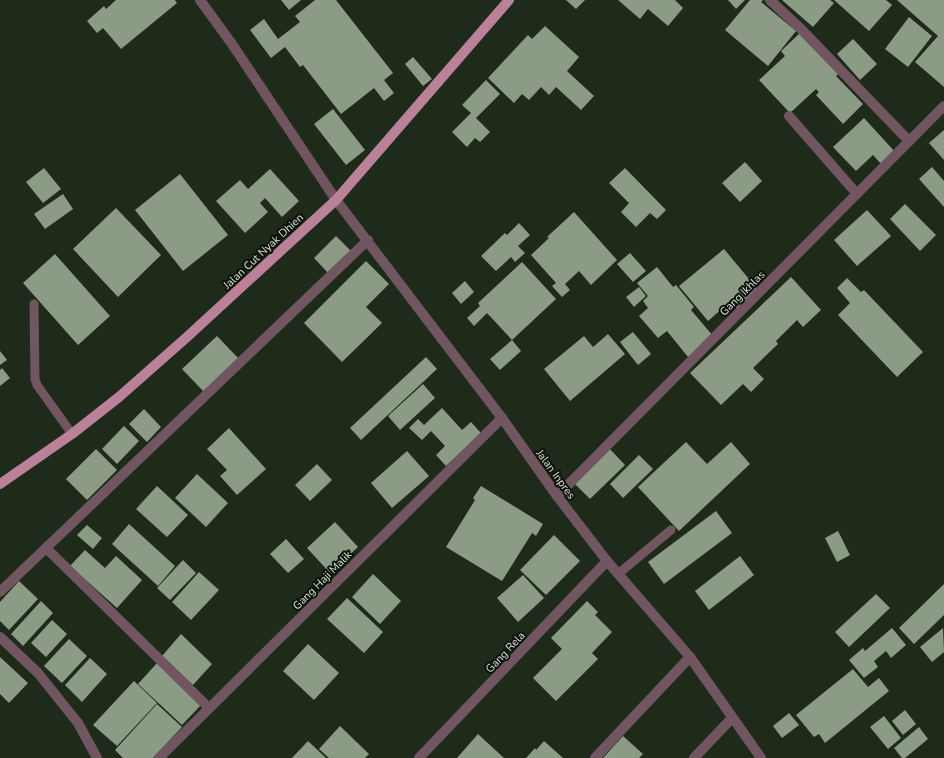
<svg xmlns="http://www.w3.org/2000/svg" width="944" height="758" font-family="'Nunito Sans',sans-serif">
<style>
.building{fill:#8b9b86}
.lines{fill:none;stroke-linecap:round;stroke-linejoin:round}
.service{stroke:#715560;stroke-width:9}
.minor{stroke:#715560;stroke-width:10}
.tertiary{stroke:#715560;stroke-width:10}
.primary{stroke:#ba8198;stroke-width:10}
.labels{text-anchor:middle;stroke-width:4;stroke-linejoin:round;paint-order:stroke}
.street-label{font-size:11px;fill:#dae3d8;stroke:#0c120a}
</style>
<rect width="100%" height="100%" fill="#1e2b1a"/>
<g class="building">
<path d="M116,0h59l2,3 -56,46 -18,-21 -6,5 -10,-12 17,-15 2,3z"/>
<path d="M281,0h20l-12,10z"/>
<path d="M315,0h21l57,73 -9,7 10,13 -10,8 -10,-13 -33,26 -38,-49 -3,2 -15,-20 -14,11 -21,-28 14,-11 14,20 22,-17 -5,-6z"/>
<path d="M566,0h19l-9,9z"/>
<path d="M618,0h57l8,8 -15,18 -20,-17 -8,10z"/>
<path d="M728,0h17l-9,9z"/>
<path d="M750,0h13l-2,2 35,29 -28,35 -43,-36z"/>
<path d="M782,0h48l4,3 -21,24z"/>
<path d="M834,0h52l6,5 -23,26z"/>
<path d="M897,0h47v87l-29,-25 23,-26z"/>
<path d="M909,17l23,19 -24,31 -23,-18z"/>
<path d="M545,26l34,31 -12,14 27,25 -13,14 -25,-23 -7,8 -8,-8 -12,13 -7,-6 -8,9 -26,-25 40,-43 4,4z"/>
<path d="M801,32l38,41 -3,3 27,28 -20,20 -27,-29 3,-3 -3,-3 -26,24 -31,-33 26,-24 -4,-5z"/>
<path d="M853,39l24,25 -17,16 -23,-26z"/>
<path d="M413,57l19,22 -9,7 -18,-22z"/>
<path d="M486,80l14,14 -24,24 14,14 -10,10 -5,-4 -8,9 -15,-15 19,-19 -9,-8z"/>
<path d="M333,109l32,41 -19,15 -32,-41z"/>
<path d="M864,118l32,35 -13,13 -10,-11 -17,16 -23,-24z"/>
<path d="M944,130v30l-15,-17z"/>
<path d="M745,162l17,19 -22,21 -18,-19z"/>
<path d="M932,167l12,14v26l-25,-28z"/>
<path d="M44,168l17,21 -18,14 -17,-21z"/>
<path d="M625,168l41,42 -9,9 -7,-6 -14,14 -15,-15 8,-9 -20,-20z"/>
<path d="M270,169l29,32 -17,16 -17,-19 -5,5 8,9 -23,21 -29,-32 24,-21 8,9z"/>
<path d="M180,174l48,61 -45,36 -48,-61z"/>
<path d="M63,194l10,15 -28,20 -11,-15z"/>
<path d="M905,204l31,31 -16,16 -30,-32z"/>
<path d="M116,208l45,47 -43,42 -45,-48z"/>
<path d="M867,210l24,26 -34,30 -23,-26z"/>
<path d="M574,212l43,48 -26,25 -12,-14 -14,13 5,6 -8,7 -10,-11 4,-3 -25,-28 18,-17 -2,-1z"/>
<path d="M519,223l11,12 -12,11 7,7 -10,9 -4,-5 -15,14 -15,-15 24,-23 2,2z"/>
<path d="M336,236l16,16 -22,23 -16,-17z"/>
<path d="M724,249l35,42 -22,18 -6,-8 -23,20 -29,-35z"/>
<path d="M630,253l16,18 -13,11 -16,-18z"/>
<path d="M55,254l55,62 -32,29 -55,-62z"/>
<path d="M366,261l23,23 -23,23 16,16 -40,39 -38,-39z"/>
<path d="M522,262l34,37 -44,41 -25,-27 -13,13 -7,-8 13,-12 -2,-3z"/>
<path d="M657,267l16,20 3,-2 18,22 -3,3 22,26 -25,21 -21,-26 -9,7 -19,-22 9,-8 -5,-7 5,-5 -11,-13z"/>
<path d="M791,277l30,33 -18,17 -6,-7 -21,21 2,3 -25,24 11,11 -13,13 -8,-8 -22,21 -31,-32z"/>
<path d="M847,278l14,14 3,-2 59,62 -26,25 -59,-62 12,-12 -13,-15z"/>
<path d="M465,281l9,11 -13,12 -9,-11z"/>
<path d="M639,287l7,9 -12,11 -8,-10z"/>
<path d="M633,332l18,22 -13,11 -18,-23z"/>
<path d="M608,334l17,20 -55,47 -26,-32 40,-33 9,11z"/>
<path d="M217,336l23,24 -35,33 -23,-24z"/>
<path d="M512,340l9,11 -21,19 -10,-11z"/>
<path d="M0,351l7,9 -7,5z"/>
<path d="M426,357l11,12 -76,71 -11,-12z"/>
<path d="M2,368l8,10 -10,8v-16z"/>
<path d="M423,384l12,14 -35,32 -12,-14z"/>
<path d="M442,408l20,22 9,-8 10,11 -35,33 -10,-11 9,-9 -14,-15 -9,9 -13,-12 9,-9 6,6z"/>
<path d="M144,409l17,18 -14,15 -18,-18z"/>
<path d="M124,426l15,15 -22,23 -15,-15z"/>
<path d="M229,428l37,41 -29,26 -17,-19 7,-6 -20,-21z"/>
<path d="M686,442l21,22 24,-22 19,22 -71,67 -41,-44z"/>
<path d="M608,447l17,18 -35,34 -18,-18z"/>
<path d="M96,449l21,21 -30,30 -21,-21z"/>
<path d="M407,451l22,25 -37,32 -21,-25z"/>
<path d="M639,455l14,14 -30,29 -13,-14z"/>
<path d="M317,464l15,16 -22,21 -15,-16z"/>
<path d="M197,474l31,29 -22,24 -31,-29z"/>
<path d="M157,486l31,29 -21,22 -31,-28z"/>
<path d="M481,486l62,38 -7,12 -4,-3 -30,48 -56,-34 29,-47 -2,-2z"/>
<path d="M716,511l16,22 -68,51 -16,-22z"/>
<path d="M335,522l23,25 -28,26 -23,-25z"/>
<path d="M129,524l46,42 -17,20 -46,-42z"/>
<path d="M87,525l15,13 -9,11 -16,-14z"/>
<path d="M838,531l12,24 -13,7 -12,-24z"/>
<path d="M554,535l26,26 -34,34 -26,-25z"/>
<path d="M286,539l18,20 -16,14 -18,-19z"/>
<path d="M85,550l20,18 11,-12 26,24 -25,28 -47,-42z"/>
<path d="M740,556l14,19 -45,35 -14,-19z"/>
<path d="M183,560l13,13 -26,27 -13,-12z"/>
<path d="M199,572l20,18 -28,30 -19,-18z"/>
<path d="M373,574l28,27 -21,23 -28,-27z"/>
<path d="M523,575l21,23 -26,24 -21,-24z"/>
<path d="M19,581l19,18 -29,31 -9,-9v-19z"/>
<path d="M944,584v31l-30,29 -15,-16z"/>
<path d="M876,594l14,14 -41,39 -14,-15z"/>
<path d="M347,598l36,34 -19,21 -37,-34z"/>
<path d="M41,601l12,12 -30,33 -12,-12z"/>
<path d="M587,601l11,11 -3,3 17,17 -20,21 6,6 -42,42 -23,-23 42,-42 -13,13 -11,-11z"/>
<path d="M52,620l15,14 -21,23 -15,-14z"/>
<path d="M892,628l14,17 -15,13 -5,-7 -12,10 4,6 -14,11 -15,-18 14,-12 2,3z"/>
<path d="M943,628l1,24 -12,10 -12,-15z"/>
<path d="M181,634l31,30 -19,21 -31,-29z"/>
<path d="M69,639l18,17 -25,27 -18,-17z"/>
<path d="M308,644l31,29 -25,27 -31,-29z"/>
<path d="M0,657l28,26 -19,20 -9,-9z"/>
<path d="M90,658l17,16 -25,28 -17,-17z"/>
<path d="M157,663l44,42 -19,20 -44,-41z"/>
<path d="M853,669l15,18 11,-9 10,13 -64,52 -6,-9 -5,3 -18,-22z"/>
<path d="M134,681l23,22 -40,43 -24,-21z"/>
<path d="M157,704l25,23 -29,31h-30l-8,-8z"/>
<path d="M905,710l11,14 -13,11 -11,-14z"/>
<path d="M789,713l10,12 -17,13 -9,-12z"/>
<path d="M884,716l17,22 -13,11 -18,-22z"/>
<path d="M340,726l29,28 -4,4h-36l-10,-9z"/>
<path d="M919,727l9,12 -23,19h-3l-8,-10z"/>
<path d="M478,734l26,24h-47z"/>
<path d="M623,736l20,18 -4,4h-36z"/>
<path d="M308,741l18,17h-34z"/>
<path d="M544,741l19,17h-37l9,-10 1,2z"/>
</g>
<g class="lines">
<g class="service">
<path d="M34,304l1,75 2,6 35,49"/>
<path d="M618,574l53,-44"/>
</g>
<g class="minor">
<path d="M770,0l31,29 108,112"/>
<path d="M789,116l68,78"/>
<path d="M557,496l387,-390"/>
<path d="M46,548l163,160"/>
<path d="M0,592l368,-352"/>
<path d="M0,637l38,36 40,50 19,35"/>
<path d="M159,758l343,-340"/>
<path d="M419,758l188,-197"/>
<path d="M595,758l95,-101"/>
<path d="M694,758l38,-40"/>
</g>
<path class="tertiary" d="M200,0l32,44 104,156 166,218 55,78 50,65 83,96 71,101"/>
<path class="primary" d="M0,484l72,-50 47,-37 68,-60 149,-137 173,-200"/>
</g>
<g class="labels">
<g class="street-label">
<text transform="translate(263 251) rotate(-43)" y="4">Jalan Cut Nyak Dhien</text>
<text transform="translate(742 293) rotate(-45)" y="4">Gang Ikhlas</text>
<text transform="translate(556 474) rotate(54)" y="4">Jalan Inpres</text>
<text transform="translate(322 580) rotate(-45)" y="4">Gang Haji Malik</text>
<text transform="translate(505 652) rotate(-47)" y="4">Gang Rela</text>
</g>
</g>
</svg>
